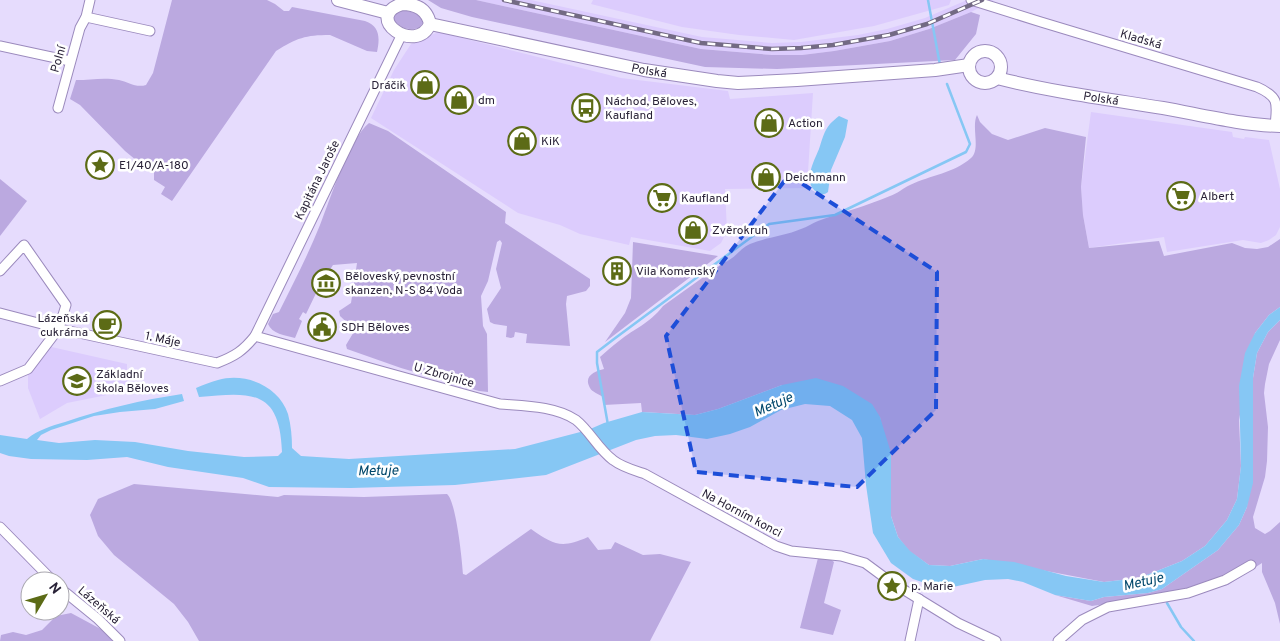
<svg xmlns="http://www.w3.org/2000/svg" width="1280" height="641" font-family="Overpass,sans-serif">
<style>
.built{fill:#dcccfd}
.green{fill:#bba9e0}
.water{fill:#86c7f4}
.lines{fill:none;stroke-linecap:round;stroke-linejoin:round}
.stream{stroke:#86c7f4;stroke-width:2.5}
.minor-casing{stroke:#9b8abd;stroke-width:11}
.primary-casing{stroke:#9b8abd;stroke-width:14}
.minor{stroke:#fff;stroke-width:9}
.primary{stroke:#fff;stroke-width:12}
.rail-casing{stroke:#736a84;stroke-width:4.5}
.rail{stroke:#fff;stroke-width:2.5;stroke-dasharray:8;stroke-linecap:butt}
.marked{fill:#1d4ed8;fill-opacity:0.2;stroke:#1d4ed8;stroke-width:4;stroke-dasharray:10 6;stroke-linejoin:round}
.labels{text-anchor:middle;stroke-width:5;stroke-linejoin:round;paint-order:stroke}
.street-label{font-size:12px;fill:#292237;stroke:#fff}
.poi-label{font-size:12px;fill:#292237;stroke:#fff;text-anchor:start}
.water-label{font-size:14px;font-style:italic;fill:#00476b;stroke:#fff}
</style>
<rect width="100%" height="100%" fill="#e6dcfd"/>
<g class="built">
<path d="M476,0h55l171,37 70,6 29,-1 57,-7 29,-6 38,-11 42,-18h27l-23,12 -42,17 -39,12 -56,10 -32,4h-30l-71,-6z"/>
<path d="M593,0h358l-2,5 -75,21 -80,14 -55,-5 -57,-8 -91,-23z"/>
<path d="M438,32l183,46 107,13 2,8 83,-6 -6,95 -82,1 2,42 -6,12 -11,8 -79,-14 -2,8 -49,-11 -20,-9 -42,-12 -147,-95 23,-48 17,-26z"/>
<path d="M1091,112l141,20 1,5 11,2 1,-2 24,3 11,49v38l-4,8 -7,5 -8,3 -18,-3 -76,12 -3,-15 -75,11 -6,-33 -2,-28z"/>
<path d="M47,346l80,18v27l-60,12 -27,16 -12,-31v-14l13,-15z"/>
</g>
<g class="green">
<path d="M172,0h95l8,4 9,7h5l3,-4 73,14c15,5 15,17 12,31l-10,-1 -37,-16c-25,0 -33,3 -54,16l-104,150 -11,-7 4,-7 -11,-7v-7l-2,-9 -3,-2 -7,3 -17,-14 -45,-46 -10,-6 6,-19c15,0 28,-3 43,0 9,2 17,8 27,5l7,-12z"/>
<path d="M428,0h48l225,49 71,6h30l32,-4 56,-10 39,-12 42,-17 9,3 -4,19 -21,26 -178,9 -72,-2 -233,-50 -31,-9z"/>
<path d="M403,10l16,4 4,9 -4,5c-10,3 -17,0 -25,-7l-1,-6z"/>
<path d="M977,115l3,7 12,12 16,6 37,-12 41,9 -5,50 2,28 6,33 70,-7 5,15 68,-13 13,5 12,1 11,-2 12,-8v68l-11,8 -14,18 -16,87 2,46 -4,33 -10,21 -22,26 -23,15 -43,17 -35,4 -121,-23 -33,7 -21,-1 -20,-14 -11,-14 -7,-21 -1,-29 -10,-70 -98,-32 -64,24 -23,6 -53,-3 -1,-9 -37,2 -1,-8c-4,-3 -11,-5 -13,-9 -7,-12 5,-17 14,-19l-4,-12c6,-5 12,-11 19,-16 16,-13 30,-17 44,-35l60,-43c12,-4 16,-14 27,-19 17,-7 35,-8 51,-15 6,-2 12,-6 17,-8 24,-9 49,-15 72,-25 7,-2 13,-8 20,-11 21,-10 44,-12 61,-27 10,-9 0,-31 6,-43z"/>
<path d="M369,123l19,8 118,81 -1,11 85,56v7l-4,5 -19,5 -1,8 4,42 -44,-3 1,-9 -12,-2 -1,5 -3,1 -5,-1 1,-11 -13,-2 -4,-2 -3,-13 14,-21 -5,-19 6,-26 -2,-3 -3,2 -9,39 -7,15 2,30 4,8 1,58 -9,-1 -78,-23 -54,-19 -1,-4 9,-15 -15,-14 -1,-5 12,-8 6,-40 -24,2 -13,20 -14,29 -3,-2 -4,7 3,2 -7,17c-10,-3 -23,-4 -27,-14l5,-10 6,-2c14,-28 29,-57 41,-87 10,-25 29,-86 49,-102z"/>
<path d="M0,179l27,22 -27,35z"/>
<path d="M633,242l85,14 -113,86 20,-29 6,-15z"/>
<path d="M1280,320v20l-11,24 -4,20 -1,9 4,34 -1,34 -2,16 -12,40 2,11 10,6 5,-3 10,-9v102l-5,-21 -13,-31v-9l-34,22 -136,21 -37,-11 36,6 13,-4 44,-4 14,-4 56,-39 21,-25 8,-18 6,-129 4,-25 11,-21z"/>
<path d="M134,484l144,13 6,-2 80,2 83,-3c9,7 15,65 16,80l3,1 65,-46c23,16 30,20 57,8l10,13 13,-1 4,-7 28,13 17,-1 31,8 -41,79h-451l-11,-19 -14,-18 -60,-49 -16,-19 -8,-21 8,-16z"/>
<path d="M818,558l12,1 4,3 -10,41 17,7 -8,25 -33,-7z"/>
<path d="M71,613l52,28h-123l1,-6 12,-3 13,3 16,-5 14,-14z"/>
</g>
<g class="water">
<path d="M839,116l9,4 -3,17 -14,33 -3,22c-4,3 -6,3 -11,0 -15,-9 -3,-31 2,-43 3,-9 5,-18 11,-25 3,-3 6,-6 9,-8z"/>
<path d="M1280,307v13l-12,12 -11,21 -4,25v105l-6,24 -8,18 -21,25 -56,39 -14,4 -44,4 -13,4 -36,-6 -32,-13 -15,-3 -23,1 -32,7 -19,-1 -21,-7 -22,-16 -18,-30 -7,-48 -4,-47 -10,-18 -22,-14 -25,-2 -24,6 -31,17 -20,7 -23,5 -31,-4 -21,1 -19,4 -90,35 -91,10 -104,3 -82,-1 -26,-9 -75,-11 -41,-10 -40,3 -56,-1 -22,-3 -9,-3v-18l27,4c11,-9 24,-13 38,-17 38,-13 77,-22 117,-28l2,7 -29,8 -35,3 -26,4 -43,14 -10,5 -4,5 22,3 36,-3 40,2 53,9 56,6 34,-1 4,-4c-2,-63 -31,-60 -83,-55l-3,-9c7,-3 14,-6 22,-8 27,-8 61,6 70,34 3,11 4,23 4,34l9,8 48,3 166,-10 73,-19 16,-7 38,-11 53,3 23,-6 64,-24 34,-7 27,8 29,18 8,13 11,36v63l7,21 12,14 19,14 21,1 33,-7 31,3 52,14 38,6 35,-4 43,-17 23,-15 22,-26 10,-21 4,-33 -2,-80 6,-33 10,-20 14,-18z"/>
</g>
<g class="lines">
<g class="stream">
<path d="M928,0l12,65"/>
<path d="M608,425l-11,-62v-11l17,-13 155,-115 66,-9 131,-63 4,-8 -23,-60"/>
<path d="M1167,603l14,24 13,14"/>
</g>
<defs>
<g id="minor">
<path d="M971,0l70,22 216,65c23,10 20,17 18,39"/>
<path d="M86,17l64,14"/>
<path d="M0,46l70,15"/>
<path d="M58,108l22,-80 6,-11 4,-17"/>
<path d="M0,271l24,-26 42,60 -7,23 -31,41 -28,12"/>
<path d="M0,313l65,17 152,33c18,-7 26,-12 38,-27l147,-302"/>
<path d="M255,336l245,68c25,2 55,2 76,16 14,11 22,29 37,40 9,7 20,10 32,14l131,72 15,5 50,5 24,7 23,17 70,43 38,18"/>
<path d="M0,527l53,54"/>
<path d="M60,588l38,31 22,22"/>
<path d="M910,641l9,-42"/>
<path d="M1058,641l24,-21 26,-13 80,-14 37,-13 26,-15"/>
</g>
<g id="primary">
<path d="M338,0l50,13"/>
<path d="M402,4c14,0 25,5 28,20 -14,32 -68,-7 -28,-20z"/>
<path id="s1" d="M430,24l214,46 73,11 21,2 59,-3 138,-10 34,-5"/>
<circle cx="985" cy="67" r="16"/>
<path id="s2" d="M997,78c55,14 110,21 166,30 39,7 77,17 117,18"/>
</g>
</defs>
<use href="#minor" class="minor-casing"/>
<use href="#primary" class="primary-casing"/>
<use href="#minor" class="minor"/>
<use href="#primary" class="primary"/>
<defs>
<path id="rail" d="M504,0l197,43 71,6 29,-1 32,-3 56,-10 38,-11 55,-24"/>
</defs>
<use href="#rail" class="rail-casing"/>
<use href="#rail" class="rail"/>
</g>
<path class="marked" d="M789,175l148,97 -1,138 -79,77 -161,-15 -30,-136z"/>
<defs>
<symbol id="shop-ring" viewBox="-11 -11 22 22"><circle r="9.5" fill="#fff" stroke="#5c6b16" stroke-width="1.5"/><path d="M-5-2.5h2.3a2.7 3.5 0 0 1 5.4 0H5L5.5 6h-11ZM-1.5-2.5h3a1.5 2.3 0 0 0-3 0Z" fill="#5c6b16"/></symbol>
<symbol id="bus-ring" viewBox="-11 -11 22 22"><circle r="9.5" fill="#fff" stroke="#5c6b16" stroke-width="1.5"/><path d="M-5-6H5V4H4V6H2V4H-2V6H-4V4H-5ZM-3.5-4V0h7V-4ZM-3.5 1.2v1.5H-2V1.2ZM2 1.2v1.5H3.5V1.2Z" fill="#5c6b16"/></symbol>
<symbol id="sight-ring" viewBox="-11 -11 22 22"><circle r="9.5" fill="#fff" stroke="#5c6b16" stroke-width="1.5"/><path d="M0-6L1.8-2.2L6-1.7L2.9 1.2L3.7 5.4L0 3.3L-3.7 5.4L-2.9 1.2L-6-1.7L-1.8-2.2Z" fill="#5c6b16"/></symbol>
<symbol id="supermarket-ring" viewBox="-11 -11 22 22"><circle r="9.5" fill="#fff" stroke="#5c6b16" stroke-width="1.5"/><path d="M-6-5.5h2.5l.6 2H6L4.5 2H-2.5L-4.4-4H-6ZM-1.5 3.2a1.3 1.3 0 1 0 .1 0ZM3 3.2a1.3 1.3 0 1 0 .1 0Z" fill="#5c6b16"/></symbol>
<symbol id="building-ring" viewBox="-11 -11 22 22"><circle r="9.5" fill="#fff" stroke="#5c6b16" stroke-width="1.5"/><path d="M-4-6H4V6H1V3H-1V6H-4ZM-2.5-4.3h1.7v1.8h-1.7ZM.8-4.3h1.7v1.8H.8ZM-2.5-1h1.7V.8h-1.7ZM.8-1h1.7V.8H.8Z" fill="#5c6b16"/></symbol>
<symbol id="museum-ring" viewBox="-11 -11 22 22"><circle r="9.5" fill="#fff" stroke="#5c6b16" stroke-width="1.5"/><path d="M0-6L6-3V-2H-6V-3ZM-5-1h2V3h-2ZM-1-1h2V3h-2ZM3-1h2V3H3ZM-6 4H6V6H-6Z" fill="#5c6b16"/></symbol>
<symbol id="cafe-ring" viewBox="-11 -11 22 22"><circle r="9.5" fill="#fff" stroke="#5c6b16" stroke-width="1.5"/><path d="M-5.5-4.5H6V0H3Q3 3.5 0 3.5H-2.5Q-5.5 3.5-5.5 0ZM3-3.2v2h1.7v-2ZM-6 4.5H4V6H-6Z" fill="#5c6b16"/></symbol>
<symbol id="civic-ring" viewBox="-11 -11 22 22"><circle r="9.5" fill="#fff" stroke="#5c6b16" stroke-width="1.5"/><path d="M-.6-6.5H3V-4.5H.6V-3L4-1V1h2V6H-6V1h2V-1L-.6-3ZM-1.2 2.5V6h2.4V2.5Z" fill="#5c6b16"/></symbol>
<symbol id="school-ring" viewBox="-11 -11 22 22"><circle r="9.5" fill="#fff" stroke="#5c6b16" stroke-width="1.5"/><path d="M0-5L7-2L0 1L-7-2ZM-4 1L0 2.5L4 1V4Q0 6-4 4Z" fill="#5c6b16"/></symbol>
</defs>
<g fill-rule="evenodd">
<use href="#shop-ring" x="409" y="69" width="32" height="32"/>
<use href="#shop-ring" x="443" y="84" width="32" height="32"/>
<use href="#bus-ring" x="570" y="92" width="32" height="32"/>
<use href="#shop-ring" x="753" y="107" width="32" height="32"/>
<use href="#shop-ring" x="506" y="125" width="32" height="32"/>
<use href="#sight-ring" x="84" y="149" width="32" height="32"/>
<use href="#shop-ring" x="750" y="161" width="32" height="32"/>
<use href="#supermarket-ring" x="1165" y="180" width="32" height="32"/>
<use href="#supermarket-ring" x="646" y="182" width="32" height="32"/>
<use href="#shop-ring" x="677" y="214" width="32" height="32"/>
<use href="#building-ring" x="601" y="255" width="32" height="32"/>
<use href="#museum-ring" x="310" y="267" width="32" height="32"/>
<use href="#cafe-ring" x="91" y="309" width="32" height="32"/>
<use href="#civic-ring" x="306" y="311" width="32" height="32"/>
<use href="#school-ring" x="61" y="365" width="32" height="32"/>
<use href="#sight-ring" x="876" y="570" width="32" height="32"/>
</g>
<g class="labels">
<g class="street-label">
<text transform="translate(1141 39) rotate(16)" y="4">Kladská</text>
<text transform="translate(58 59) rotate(-74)" y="4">Polní</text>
<text dy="4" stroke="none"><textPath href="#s1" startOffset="224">Polská</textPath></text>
<text dy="4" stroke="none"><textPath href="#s2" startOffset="106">Polská</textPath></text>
<text transform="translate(317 180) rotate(-64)" y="4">Kapitána Jaroše</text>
<text transform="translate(163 339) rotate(12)" y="4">1. Máje</text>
<text transform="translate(444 375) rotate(16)" y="4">U Zbrojnice</text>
<text transform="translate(742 513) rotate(28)" y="4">Na Horním konci</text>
<text transform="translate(99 605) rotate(41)" y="4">Lázeňská</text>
</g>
<g class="poi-label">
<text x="406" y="89" text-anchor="end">Dráčik</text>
<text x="478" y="104">dm</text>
<text x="605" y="105">Náchod, Běloves,<tspan x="605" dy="14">Kaufland</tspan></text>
<text x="788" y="127">Action</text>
<text x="541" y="145">KiK</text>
<text x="119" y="169">E1/40/A-180</text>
<text x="785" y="181">Deichmann</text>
<text x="1200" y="200">Albert</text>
<text x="681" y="202">Kaufland</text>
<text x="712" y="234">Zvěrokruh</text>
<text x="636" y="275">Vila Komenský</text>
<text x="345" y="280">Běloveský pevnostní<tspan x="345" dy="14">skanzen, N-S 84 Voda</tspan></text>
<text x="88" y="322" text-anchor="end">Lázeňská<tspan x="88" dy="14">cukrárna</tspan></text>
<text x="341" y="331">SDH Běloves</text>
<text x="96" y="378">Základní<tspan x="96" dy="14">škola Běloves</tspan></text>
<text x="911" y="590">p. Marie</text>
</g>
<g class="water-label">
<text transform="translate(773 404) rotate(-24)" y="5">Metuje</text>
<text transform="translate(378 470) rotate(-1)" y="5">Metuje</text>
<text transform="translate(1143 581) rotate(-13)" y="5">Metuje</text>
</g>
</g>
<g transform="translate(45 596) rotate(52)"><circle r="24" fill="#ffffff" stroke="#a9a7af"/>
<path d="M0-4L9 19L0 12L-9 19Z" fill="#5c6b16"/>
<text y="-8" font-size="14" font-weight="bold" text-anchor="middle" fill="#292237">N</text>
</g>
</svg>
